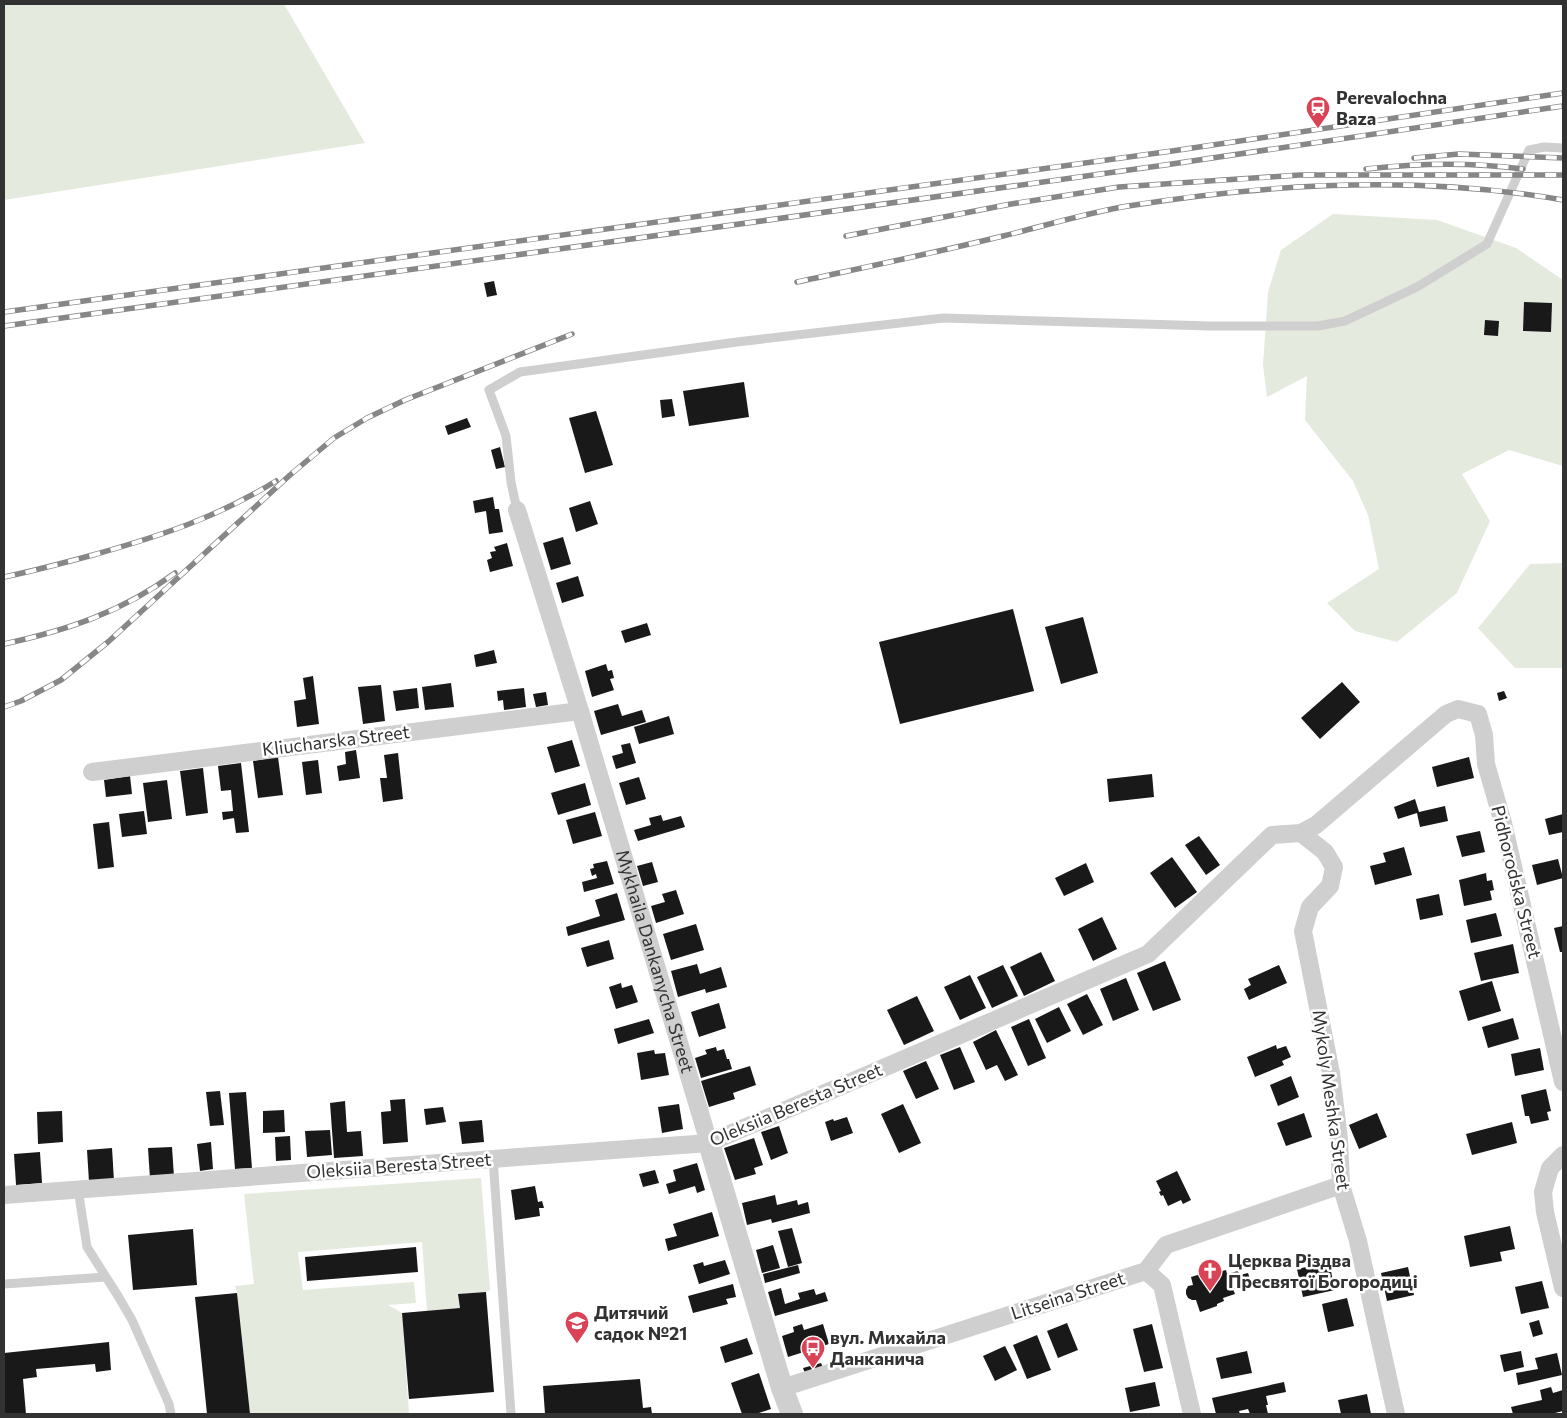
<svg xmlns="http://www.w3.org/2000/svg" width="1567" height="1418" font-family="Commissioner,sans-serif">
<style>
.green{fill:#e5eade}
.building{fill:#191919}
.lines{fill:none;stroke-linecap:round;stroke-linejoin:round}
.service{stroke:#cfcfcf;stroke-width:9}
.minor{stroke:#cfcfcf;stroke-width:18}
.tertiary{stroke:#cfcfcf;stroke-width:22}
.rail-casing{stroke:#878787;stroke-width:5.5}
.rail{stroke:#fff;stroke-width:4;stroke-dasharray:11;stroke-linecap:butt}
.labels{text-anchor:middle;stroke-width:5;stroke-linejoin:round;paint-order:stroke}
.poi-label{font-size:18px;font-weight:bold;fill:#323232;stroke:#fff;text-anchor:start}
.street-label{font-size:18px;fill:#323232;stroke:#fff}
</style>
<rect width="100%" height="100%" fill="#fff"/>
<g class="green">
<path d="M4,4h280l81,139 -361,57z"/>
<path d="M1333,214l104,6 79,28 47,32v186l-54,-16 -47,24 28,47 -33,72 -60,49 -42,-11 -28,-28 52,-34 -11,-54 -15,-34 -48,-61 2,-44 -40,21 -4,-32 5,-73 13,-42z"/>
<path d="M1563,563v105h-48l-37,-40 52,-64z"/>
<path d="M481,1178l9,112 -4,2 -27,2 1,14 -33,3 -5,-69 -124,10 5,38 111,-8 2,21 -28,2 14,8 7,101h-159l-13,-121 -2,-7 19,-2 -10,-90z"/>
</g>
<g class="building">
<path d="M494,281l3,14 -10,2 -3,-14z"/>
<path d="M1524,302l28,1 -1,29 -28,-1z"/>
<path d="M1485,320l14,1 -1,15 -14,-1z"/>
<path d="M744,382l5,35 -60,9 -6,-35z"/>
<path d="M672,399l3,17 -13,2 -2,-18z"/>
<path d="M596,411l17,54 -28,8 -16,-55z"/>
<path d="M467,418l4,9 -23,8 -3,-9z"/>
<path d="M500,447l5,20 -9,2 -5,-19z"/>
<path d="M493,497l2,12h4l4,23 -14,2 -3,-23 -11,2 -2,-12z"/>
<path d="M590,501l8,23 -22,8 -7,-24z"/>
<path d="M563,537l8,27 -20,6 -8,-27z"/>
<path d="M507,543l6,23 -23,6 -3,-12 5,-2 -2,-6 6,-1 -2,-4z"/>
<path d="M578,576l6,20 -22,7 -6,-20z"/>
<path d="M1013,609l21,82 -134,33 -21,-82z"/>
<path d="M1083,617l15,56 -37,11 -16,-57z"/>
<path d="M647,623l4,12 -26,8 -4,-12z"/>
<path d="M494,650l3,13 -21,4 -2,-12z"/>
<path d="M606,664l2,7 4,-1 2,8 -4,1 4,11 -22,7 -7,-26z"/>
<path d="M313,676l6,48 -22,3 -3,-26 12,-2 -3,-21z"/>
<path d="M1342,682l18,20 -40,37 -19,-21z"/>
<path d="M451,683l3,24 -29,3 -3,-23z"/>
<path d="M381,685l4,36 -22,3 -5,-37z"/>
<path d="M417,688l2,20 -23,3 -3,-20z"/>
<path d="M524,688l2,19 -22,3 -1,-10 -5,1 -1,-10z"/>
<path d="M1504,691l3,7 -8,3 -2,-8z"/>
<path d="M546,692l2,13 -12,2 -3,-13z"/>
<path d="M618,704l4,12 20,-6 4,12 -45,13 -7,-24z"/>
<path d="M669,716l5,18 -35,10 -5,-17z"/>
<path d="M572,740l8,26 -25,7 -8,-26z"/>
<path d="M630,743l6,20 -20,6 -4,-13 11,-3 -2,-8z"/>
<path d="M356,750l4,28 -21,3 -2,-15 9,-2 -1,-12z"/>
<path d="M398,753l5,46 -20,3 -3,-24h7l-3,-23z"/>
<path d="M278,757l5,38 -25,3 -5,-37z"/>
<path d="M1469,757l5,21 -37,9 -5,-20z"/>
<path d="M318,760l4,33 -16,2 -4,-33z"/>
<path d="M241,763l8,69 -13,1 -2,-15 -11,2 -1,-8 11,-1 -2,-21 -10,1 -3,-25z"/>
<path d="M203,768l5,45 -22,3 -6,-45z"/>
<path d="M1152,774l2,23 -45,5 -2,-23z"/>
<path d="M130,776l2,18 -26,3 -2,-17z"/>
<path d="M639,777l7,22 -20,6 -7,-22z"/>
<path d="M167,780l5,39 -24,3 -5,-39z"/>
<path d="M585,783l6,22 -33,10 -7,-22z"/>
<path d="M1415,799l4,13 26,-6 3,15 -28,6 -3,-14 -19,6 -4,-12z"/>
<path d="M144,811l3,23 -25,3 -3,-23z"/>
<path d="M595,812l7,24 -29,8 -7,-24z"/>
<path d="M1563,814v18l-14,3 -4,-16z"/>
<path d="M661,815l2,6 18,-5 4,11 -47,14 -4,-11 17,-5 -2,-7z"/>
<path d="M109,822l5,45 -16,2 -5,-45z"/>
<path d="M1480,831l5,21 -23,5 -6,-21z"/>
<path d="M1199,836l21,29 -14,10 -21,-30z"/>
<path d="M1404,847l8,28 -37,10 -5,-19 16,-4 -3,-9z"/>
<path d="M1172,857l25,35 -22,16 -25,-35z"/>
<path d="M1558,859l5,19 -26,7 -5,-20z"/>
<path d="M607,861l7,23 -30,8 -2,-10 15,-4 -1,-4 -4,2 -2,-7 4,-1 -1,-4z"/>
<path d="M652,862l6,20 -15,4 -6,-20z"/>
<path d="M1086,863l8,19 -30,14 -9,-18z"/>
<path d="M1486,873l1,8 5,-1 2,10 -4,1 2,9 -28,6 -5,-26z"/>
<path d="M676,890l8,24 -28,9 -5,-17 14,-4 -3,-8z"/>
<path d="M617,893l8,27 -57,16 -2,-9 34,-11 -5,-16z"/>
<path d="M1439,894l4,21 -23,5 -4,-21z"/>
<path d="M1496,913l6,23 -31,7 -5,-23z"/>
<path d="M1102,917l15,32 -24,12 -15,-32z"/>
<path d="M696,924l8,26 -33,10 -8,-26z"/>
<path d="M1563,926v26h-3l-6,-24z"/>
<path d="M609,940l5,19 -27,8 -6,-19z"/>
<path d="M1513,944l6,29 -38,8 -7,-28z"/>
<path d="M1041,952l14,29 -31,15 -14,-29z"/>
<path d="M1165,961l16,39 -28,11 -16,-38z"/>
<path d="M697,964l3,10 21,-7 6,20 -21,6 -1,-4 -27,8 -7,-26z"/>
<path d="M1003,965l15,31 -26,12 -15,-31z"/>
<path d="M1279,965l8,18 -38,17 -5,-11 7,-4 -3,-6z"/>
<path d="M970,975l16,33 -26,12 -16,-33z"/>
<path d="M1126,978l13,32 -26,11 -13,-32z"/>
<path d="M1492,981l9,30 -33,10 -9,-30z"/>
<path d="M621,983l1,5 10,-3 6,17 -22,7 -7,-22z"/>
<path d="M1087,994l16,31 -20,10 -16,-31z"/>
<path d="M917,996l17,35 -30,14 -17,-35z"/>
<path d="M719,1003l7,25 -27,9 -8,-25z"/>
<path d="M1059,1007l12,24 -24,12 -12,-24z"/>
<path d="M1513,1018l6,21 -31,9 -6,-21z"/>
<path d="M649,1019l5,14 -36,11 -4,-15z"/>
<path d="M1029,1019l17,39 -18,8 -17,-39z"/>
<path d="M996,1030l22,45 -13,6 -8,-16 -11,5 -13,-28z"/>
<path d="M1276,1045l1,4 9,-3 5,11 -9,4 2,4 -29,12 -8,-20z"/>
<path d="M716,1047l1,4 7,-2 3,10h2l3,10 -31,9 -6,-20 12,-4 -2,-4z"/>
<path d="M960,1047l15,35 -21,8 -14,-35z"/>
<path d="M1540,1048l4,22 -29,6 -4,-22z"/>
<path d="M654,1050l1,4 10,-1 4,22 -28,5 -4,-27z"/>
<path d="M926,1061l13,28 -23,10 -13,-28z"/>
<path d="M750,1066l6,19 -23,8 2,6 -26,8 -8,-26z"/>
<path d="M1291,1076l8,21 -21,9 -8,-21z"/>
<path d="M1546,1089l5,22 -4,1 2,8 -18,4 -2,-8h-4l-4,-21z"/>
<path d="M220,1091l4,34 -14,1 -4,-34z"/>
<path d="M246,1092l6,76 -17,1 -6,-76z"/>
<path d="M405,1099l3,43 -25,2 -2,-32 10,-1 -1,-11z"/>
<path d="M345,1101l2,31 14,-1 2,25 -29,2 -4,-55z"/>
<path d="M679,1104l4,25 -21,4 -4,-26z"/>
<path d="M903,1104l18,39 -22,10 -18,-39z"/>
<path d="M443,1107l3,15 -20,3 -2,-16z"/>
<path d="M284,1110l1,22 -22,1v-22z"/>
<path d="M62,1111l1,31 -25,2 -1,-32z"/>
<path d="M1304,1113l8,24 -26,9 -9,-23z"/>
<path d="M1377,1113l10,24 -28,12 -10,-24z"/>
<path d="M847,1117l6,16 -22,8 -6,-19 8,-3 1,2z"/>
<path d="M482,1120l2,22 -22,2 -3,-22z"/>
<path d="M1512,1122l5,21 -45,12 -6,-21z"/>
<path d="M779,1126l9,27 -17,7 -10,-28z"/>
<path d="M330,1130l2,25 -25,2 -2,-26z"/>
<path d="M290,1136l1,24 -15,1 -1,-24z"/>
<path d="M754,1138l9,27 -9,3 2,6 -21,6 -11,-32z"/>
<path d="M211,1142l2,27 -13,2 -3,-27z"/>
<path d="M172,1147l2,30 -24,2 -2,-31z"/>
<path d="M112,1148l2,33 -25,1 -2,-32z"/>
<path d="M40,1152l2,31 -26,2 -2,-31z"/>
<path d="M697,1163l8,27 -8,3 -2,-7 -26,8 -3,-10 10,-3 -3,-11z"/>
<path d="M655,1170l4,13 -16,4 -4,-13z"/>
<path d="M1177,1171l14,29 -8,4 -2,-4 -13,6 -5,-11 -2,1 -2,-4 2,-1 -5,-10z"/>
<path d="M535,1186l3,16 4,-1 2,7h-5l1,8 -25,4 -4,-30z"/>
<path d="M775,1195l2,10 20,-5 1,5 10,-3 2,11 -38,10 -1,-4 -24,6 -5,-22z"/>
<path d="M712,1212l7,24 -51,15 -3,-12 12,-3 -4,-12z"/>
<path d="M1510,1226l5,23 -15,3 2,9 -32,6 -6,-31z"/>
<path d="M792,1228l10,35 -14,4 -10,-36z"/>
<path d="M193,1229l4,56 -64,5 -5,-55z"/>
<path d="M773,1245l7,23 -18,5 -6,-23z"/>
<path d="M416,1247l2,25 -111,9 -2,-24z"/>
<path d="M725,1260l5,14 -31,10 -6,-19 10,-3 1,4z"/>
<path d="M1329,1262l6,28 -32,7 -6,-28z"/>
<path d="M798,1265l2,8 -35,10 -2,-9z"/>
<path d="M1408,1267l6,28 -27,6 -6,-28z"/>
<path d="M1214,1270v3l12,-3 1,4 11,-3 2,4 8,-2 2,6 -8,3 1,4 -10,3 2,5 -12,4 1,3 -7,3v2l-17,6 -4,-12h-4l-4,-2 -2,-4v-4l2,-4 5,-1 -2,-8z"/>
<path d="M1542,1281l7,27 -28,6 -6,-27z"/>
<path d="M733,1284l3,13 -10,2 2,5 -35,9 -5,-17z"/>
<path d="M781,1288l4,16 15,-5 -2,-6 16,-4 2,6 9,-3 3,9 -53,15 -7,-24z"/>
<path d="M486,1292l8,100 -85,7 -7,-86 58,-5 -2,-14z"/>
<path d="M237,1293l13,121h-43l-12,-117z"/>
<path d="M1347,1298l7,28 -26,6 -6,-28z"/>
<path d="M1539,1320l4,14 -10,3 -4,-14z"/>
<path d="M1067,1323l11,27 -20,8 -11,-27z"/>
<path d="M802,1324l2,6 19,-6 6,20 -41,13 -6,-21 12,-4 -1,-5z"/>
<path d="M1152,1324l11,44 -19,4 -11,-43z"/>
<path d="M1037,1335l14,35 -24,9 -14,-34z"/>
<path d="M747,1338l6,16 -28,9 -5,-16z"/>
<path d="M109,1342l2,28 -15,2 -1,-8 -59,5 1,8 -14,2 3,35h-22v-61z"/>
<path d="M1005,1346l12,24 -22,11 -12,-25z"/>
<path d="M1247,1351l5,22 -31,6 -5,-21z"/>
<path d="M1521,1351l3,16 -20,5 -4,-17z"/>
<path d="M1557,1353l5,22 -44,10 -2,-12 22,-4 -3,-11z"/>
<path d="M821,1363l3,7 -18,6 -3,-8z"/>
<path d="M759,1373l12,36 -15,5h-14l-11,-31z"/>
<path d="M640,1379l3,29 8,-1 1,7h-20v-1l-87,1 -2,-28z"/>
<path d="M1155,1382l5,24 -30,6 -5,-24z"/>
<path d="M1284,1382l2,10 -20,4 2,9h-2l2,9h-18l-2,-5 -9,2 1,3h-24l-4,-16z"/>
<path d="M1551,1387l2,6 10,-3v21l-12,3h-38l-2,-7 31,-7 -2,-10z"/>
<path d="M1367,1394l4,20h-30l-3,-14z"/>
</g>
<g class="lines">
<g class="service">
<path d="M517,510l-6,-28 -5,-46 -17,-46 31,-18 217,-30 206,-24 267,8h108l27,-5 72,-34 70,-43 42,-94 15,-3 19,1"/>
<path d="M493,1159l18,255"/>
<path d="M78,1189l9,58 31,49 14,24 37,84 2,10"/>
<path d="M4,1284l101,-7"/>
</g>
<g class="minor">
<path id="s1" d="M517,510l63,201 129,432"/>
<path d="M92,772l488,-61"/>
<path d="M1301,833l24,19 9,15 -4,19 -20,21 -7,24 28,142 8,66 2,46 17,56 38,173"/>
<path d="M1563,1155l-13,13 -7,24 2,20 18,76"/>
<path d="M4,1195l705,-52 439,-189 124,-119 29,-2 15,-8 130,-111 12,-5 20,5 6,21 2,29 17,59 60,259"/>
<path d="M1146,1271l16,14 30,129"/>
<path d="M782,1388l364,-117 20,-26 175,-60"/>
</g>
<path class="tertiary" d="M709,1143l73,245 10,26"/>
<defs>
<g id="rail">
<path d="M1414,158l45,-4 104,4"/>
<path d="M1366,169c54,-6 103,-7 157,0"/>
<path d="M846,236l165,-32 108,-17 181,-12h263"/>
<path d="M797,282c69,-15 137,-29 206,-46 41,-10 83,-23 125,-30 144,-23 291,-31 435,-6"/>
<path d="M4,312l1168,-161 391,-58"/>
<path d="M4,326l1161,-161 398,-59"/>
<path d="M4,577c30,-6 59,-14 89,-22 67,-19 123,-37 183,-74"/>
<path d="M4,644c64,-14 118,-32 171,-71"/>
<path d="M4,707l17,-6 40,-21 47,-38 182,-167 44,-37 33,-20 38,-18 167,-66"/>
</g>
</defs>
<use href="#rail" class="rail-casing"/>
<use href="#rail" class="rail"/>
</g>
<defs>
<symbol id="station-pin" viewBox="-11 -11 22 30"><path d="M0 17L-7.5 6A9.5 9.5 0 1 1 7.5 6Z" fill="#d94355" stroke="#fff"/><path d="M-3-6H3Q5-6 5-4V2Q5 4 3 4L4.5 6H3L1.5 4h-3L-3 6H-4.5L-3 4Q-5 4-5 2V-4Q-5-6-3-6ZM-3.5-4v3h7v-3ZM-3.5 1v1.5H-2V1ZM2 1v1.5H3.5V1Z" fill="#fff"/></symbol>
<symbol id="church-pin" viewBox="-11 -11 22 30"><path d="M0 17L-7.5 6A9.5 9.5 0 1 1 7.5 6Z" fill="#d94355" stroke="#fff"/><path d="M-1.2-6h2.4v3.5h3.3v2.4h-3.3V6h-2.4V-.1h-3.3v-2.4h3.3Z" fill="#fff"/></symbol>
<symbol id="school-pin" viewBox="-11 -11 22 30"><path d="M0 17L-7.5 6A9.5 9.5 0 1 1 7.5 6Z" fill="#d94355" stroke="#fff"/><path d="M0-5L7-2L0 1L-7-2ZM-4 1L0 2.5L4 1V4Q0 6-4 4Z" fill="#fff"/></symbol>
<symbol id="bus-pin" viewBox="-11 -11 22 30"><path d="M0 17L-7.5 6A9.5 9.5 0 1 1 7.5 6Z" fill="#d94355" stroke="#fff"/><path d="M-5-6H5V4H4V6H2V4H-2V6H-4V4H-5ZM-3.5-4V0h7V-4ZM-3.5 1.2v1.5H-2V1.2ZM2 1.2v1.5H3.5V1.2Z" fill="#fff"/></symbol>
</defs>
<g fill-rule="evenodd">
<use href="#station-pin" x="1304" y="94" width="28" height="38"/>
<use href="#church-pin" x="1196" y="1257" width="28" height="38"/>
<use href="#school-pin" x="563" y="1309" width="28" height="38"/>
<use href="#bus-pin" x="799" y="1334" width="28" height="38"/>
</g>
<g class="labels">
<g class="poi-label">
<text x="1336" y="104">Perevalochna<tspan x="1336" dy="21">Baza</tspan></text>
<text x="1228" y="1267">Церква Різдва<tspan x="1228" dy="21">Пресвятої Богородиці</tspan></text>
<text x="594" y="1319">Дитячий<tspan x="594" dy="21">садок №21</tspan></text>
<text x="830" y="1344">вул. Михайла<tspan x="830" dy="21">Данканича</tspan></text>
</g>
<g class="street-label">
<text transform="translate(336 741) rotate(-7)" y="6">Kliucharska Street</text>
<text transform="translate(1516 882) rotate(76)" y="6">Pidhorodska Street</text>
<text dy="6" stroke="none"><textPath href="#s1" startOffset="472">Mykhaila Dankanycha Street</textPath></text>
<text transform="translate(1331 1100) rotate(82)" y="6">Mykoly Meshka Street</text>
<text transform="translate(796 1105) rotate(-23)" y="6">Oleksiia Beresta Street</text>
<text transform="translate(399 1166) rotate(-4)" y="6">Oleksiia Beresta Street</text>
<text transform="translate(1068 1296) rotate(-18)" y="6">Litseina Street</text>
</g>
</g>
<rect width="1567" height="1418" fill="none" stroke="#323232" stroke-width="10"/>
</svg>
